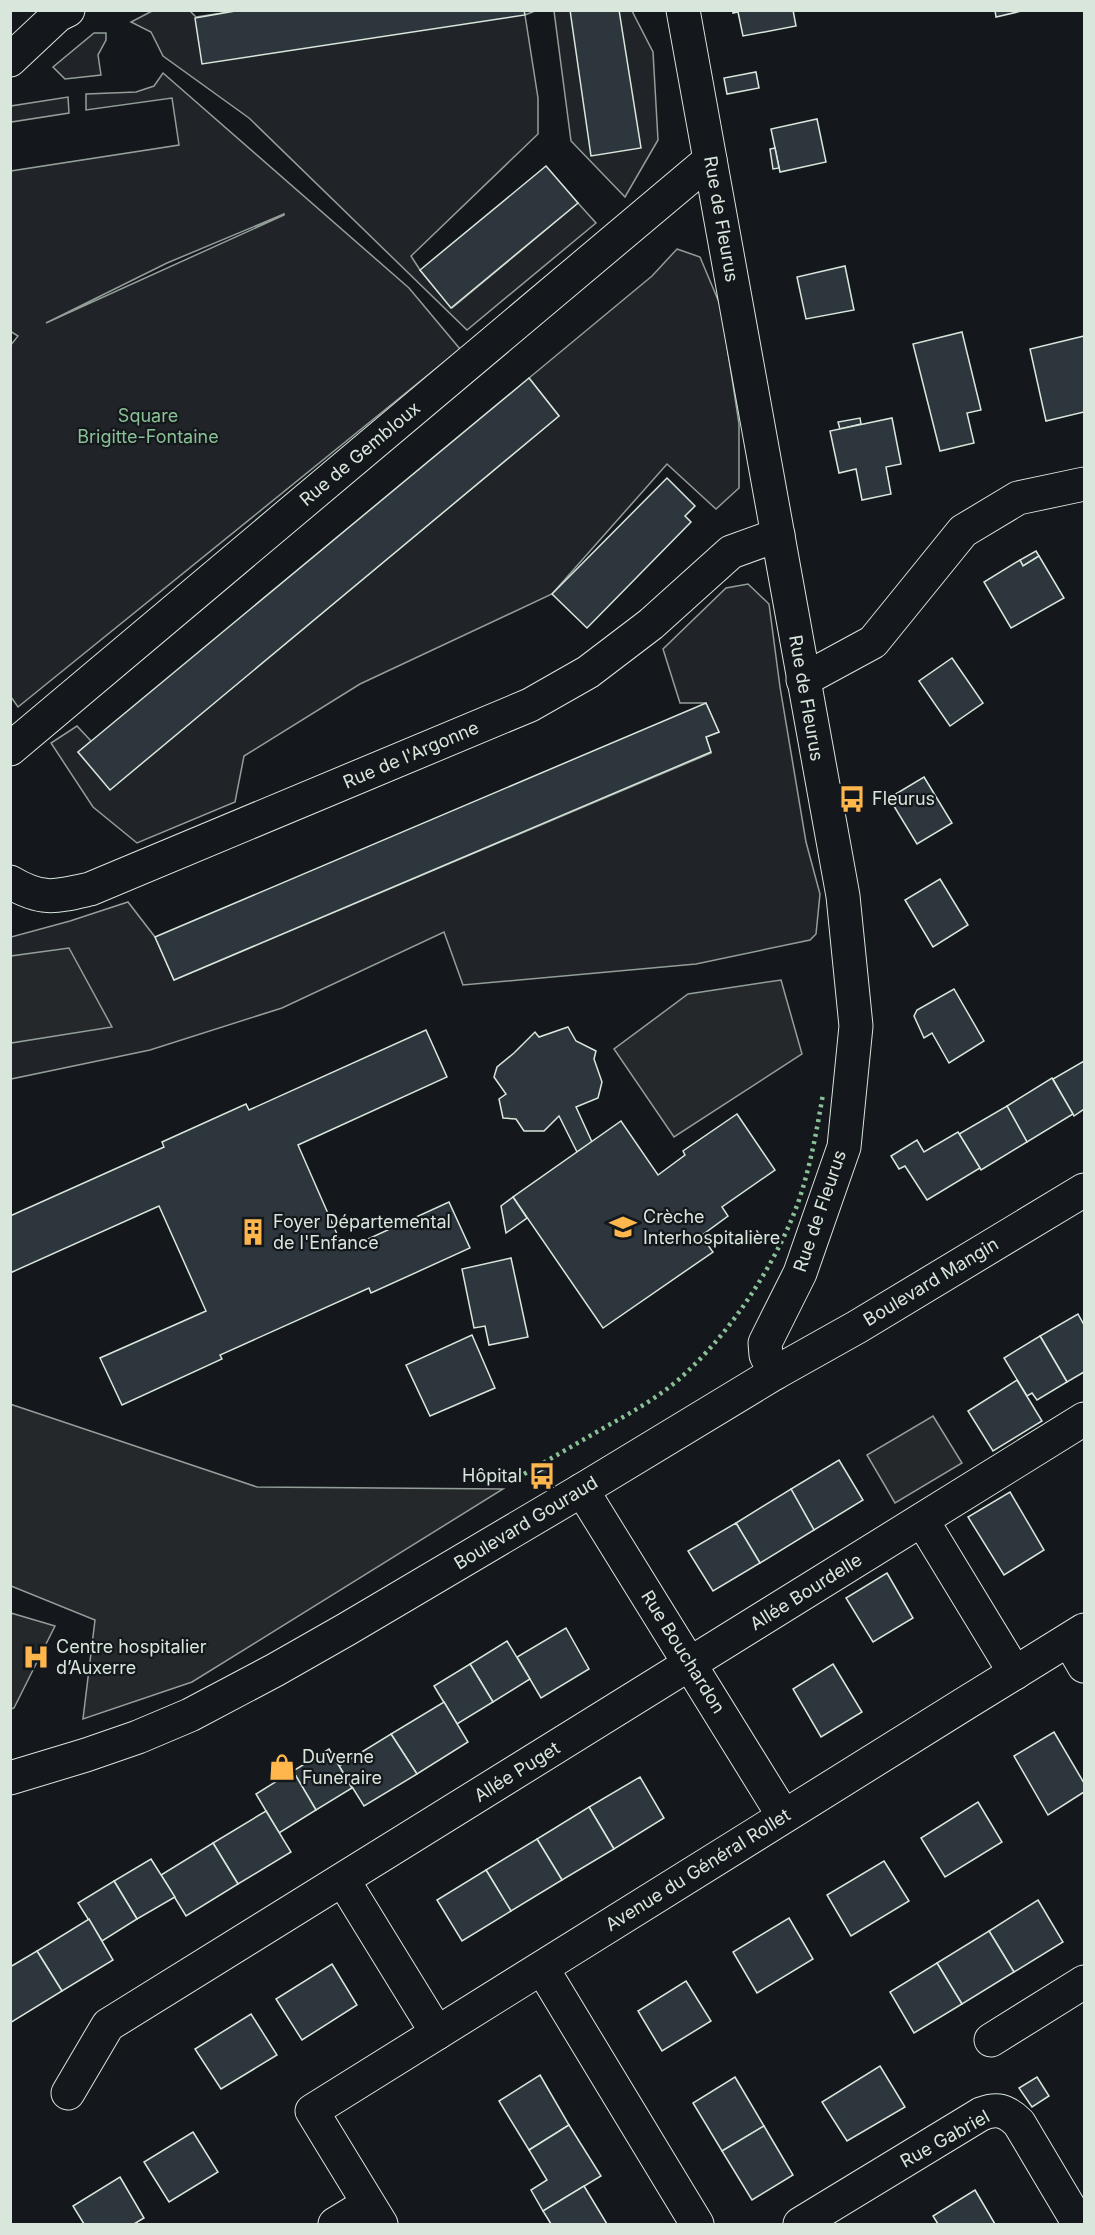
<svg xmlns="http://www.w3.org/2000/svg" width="1095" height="2235" font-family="Inter,sans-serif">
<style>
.green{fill:#202428;stroke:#939e99;stroke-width:1.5;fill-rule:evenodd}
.parking{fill:#24282b;stroke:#939e99;stroke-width:1.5}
.building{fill:#2c363c;stroke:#d8e6dc;stroke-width:1.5}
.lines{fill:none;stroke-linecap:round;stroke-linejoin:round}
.street-casing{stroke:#d8e6dc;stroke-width:35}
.primary-casing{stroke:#d8e6dc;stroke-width:35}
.street{stroke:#14181c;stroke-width:33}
.primary{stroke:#14181c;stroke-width:33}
.hedge{stroke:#8ac095;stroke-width:4.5;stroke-dasharray:3 4.5;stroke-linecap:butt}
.labels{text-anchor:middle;stroke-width:4.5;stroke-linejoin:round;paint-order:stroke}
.street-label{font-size:18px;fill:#d8e6dc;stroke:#14181c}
.park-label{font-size:18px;fill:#8ac095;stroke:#14181c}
.poi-label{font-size:18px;fill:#d8e6dc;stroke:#14181c;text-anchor:start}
</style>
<rect width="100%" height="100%" fill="#14181c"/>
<g class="green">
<path d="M154,10l36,1 6,6 45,-7 294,1 -10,4 13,83v36l-127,122 9,14 32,38 126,-105 18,20 -129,107 -218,-212 -86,-62 -12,-24 -20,-10z"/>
<path d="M554,11h78l21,41 5,88 -33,57 -54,-56z"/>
<path d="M94,33h12v7l-8,15 3,20 -36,4 -12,-12z"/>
<path d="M163,73l246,215 51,61 -442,358 -7,-10 -1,-351 8,-10 -8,-5 1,-160 168,-26 -7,-47 -86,12v-16l50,-2 18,-6zM284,214v1l-238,108 121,-60z"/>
<path d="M68,97l1,16 -58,9v-16z"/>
<path d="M677,249l23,8 21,50 18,117v64l-23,21 -49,-45 -115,130 -192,90 -116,72 -9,46 -98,41 -44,-36 -42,-64 26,-17 14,15 -13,11 32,37 449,-373 -30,-38 123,-102z"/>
<path d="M748,584l21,20 11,83 26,155 14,52 -4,40 -6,6 -114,24 -233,21 -19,-53 -162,76 -132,42 -139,29v-142l59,-16 58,-19 27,35 19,43 537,-227 -5,-16 13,-5 -13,-29h-26l-17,-54 63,-61z"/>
</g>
<g class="parking">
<path d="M69,948l43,79 -101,16v-87z"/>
<path d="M781,980l21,74 -128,83 -60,-88 74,-55z"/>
<path d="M10,1404l247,83 246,2 -311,193 -109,37 12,-99 -84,-34z"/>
<path d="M933,1416l29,47 -67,40 -28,-48z"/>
<path d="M11,1613l44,13 -41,82 -3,1z"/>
</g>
<g class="building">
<path d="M241,10h283l1,5 -323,49 -7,-46z"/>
<path d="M570,10h49l22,138 -50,8z"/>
<path d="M733,10h60l3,16 -53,10 -5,-24 -5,1z"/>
<path d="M995,10h31l-30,7z"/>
<path d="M756,72l3,16 -32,6 -3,-16z"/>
<path d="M817,119l9,43 -46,10 -9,-43z"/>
<path d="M775,148l4,20 -6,1 -3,-20z"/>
<path d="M546,166l32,37 -127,105 -31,-38z"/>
<path d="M845,266l9,44 -48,9 -9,-42z"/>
<path d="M962,332l19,78 -14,3 7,30 -34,8 -27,-107z"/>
<path d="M1084,336v76l-38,9 -16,-72z"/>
<path d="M529,378l30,38 -449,374 -32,-38z"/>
<path d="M860,418l1,6 -21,5 -2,-7z"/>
<path d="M892,418l9,46 -15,3 5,27 -29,6 -6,-31 -17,4 -9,-42z"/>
<path d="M667,478l28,28 -10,10 6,6 -104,106 -35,-34z"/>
<path d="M1036,551l3,5 -16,10 -3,-6z"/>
<path d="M1039,556l25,42 -53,30 -27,-46 36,-22 3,6z"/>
<path d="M952,658l31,45 -33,23 -31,-45z"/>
<path d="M706,703l13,29 -13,5 5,15 -537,228 -19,-43z"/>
<path d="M924,777l28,46 -35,21 -28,-46z"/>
<path d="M940,879l28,46 -35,22 -28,-47z"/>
<path d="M954,989l30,52 -35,22 -17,-30 -8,5 -10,-22 3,-6z"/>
<path d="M568,1027l8,14 20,10 -2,8 8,23 -4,16 -22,9 16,35 -15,10 -18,-36 -15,15h-20l-8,-12 -13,-1 -4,-19 7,-5 -12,-17 3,-10 17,-14 21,-21 4,5z"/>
<path d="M426,1030l21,47 -149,68 46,105 105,-48 21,46 -99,45 -2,-5 -149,67 2,4 -100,46 -22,-47 106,-47 -47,-105 -149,67v-57l154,-69 -2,-5 84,-38 3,6z"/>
<path d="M1084,1061v48l-10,7 -21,-37z"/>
<path d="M1052,1078l21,36 -46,28 -20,-36z"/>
<path d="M1007,1106l20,36 -46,28 -22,-36z"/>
<path d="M737,1114l38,56 -53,37 6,9 -27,20 12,16 -110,76 -90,-131 108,-76 37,54 27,-20 -2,-4z"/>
<path d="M958,1132l22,36 -53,32 -22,-34 -6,3 -8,-13 26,-16 7,12z"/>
<path d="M513,1197l14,21 -21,15 -5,-27z"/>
<path d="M511,1258l17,79 -39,8 -4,-19 -11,2 -12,-59z"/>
<path d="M1078,1314l6,11v47l-17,10 -27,-46z"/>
<path d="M472,1335l23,53 -65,28 -24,-51z"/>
<path d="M1040,1336l27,46 -30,18 -5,-7 -5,3 -23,-38z"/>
<path d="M1017,1380l25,41 -49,30 -25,-40z"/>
<path d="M839,1460l24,40 -49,30 -23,-41z"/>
<path d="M548,1467l5,8 -18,11 -5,-9z"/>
<path d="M791,1489l23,41 -54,33 -24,-40z"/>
<path d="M1010,1492l34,58 -40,25 -36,-58z"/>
<path d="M736,1523l24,40 -47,28 -25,-40z"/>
<path d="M887,1573l26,45 -40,24 -27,-44z"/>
<path d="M566,1628l23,41 -48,29 -24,-41z"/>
<path d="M507,1641l23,38 -37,23 -23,-38z"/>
<path d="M470,1664l23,38 -36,22 -23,-38z"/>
<path d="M833,1664l29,48 -41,25 -28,-48z"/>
<path d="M444,1702l24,40 -51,32 -26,-40z"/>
<path d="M1054,1732l30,51v9l-36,23 -34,-59z"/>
<path d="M391,1734l26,40 -53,32 -25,-40z"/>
<path d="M329,1749l23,39 -36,22 -23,-39z"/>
<path d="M293,1771l23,39 -37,23 -23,-39z"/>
<path d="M640,1777l24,41 -50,31 -25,-42z"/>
<path d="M978,1802l24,40 -57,35 -24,-39z"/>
<path d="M589,1807l25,42 -52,31 -25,-41z"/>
<path d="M266,1811l25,41 -53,32 -25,-41z"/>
<path d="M537,1839l25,41 -51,31 -25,-41z"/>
<path d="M213,1843l25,41 -52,32 -25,-41z"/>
<path d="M151,1859l24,38 -38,22 -23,-38z"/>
<path d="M884,1861l25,40 -58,35 -24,-41z"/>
<path d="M486,1870l25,41 -49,30 -25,-41z"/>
<path d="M114,1881l23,38 -35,22 -24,-38z"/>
<path d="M1038,1900l25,42 -49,30 -25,-41z"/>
<path d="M789,1918l24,41 -56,34 -24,-41z"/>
<path d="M89,1919l24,41 -51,31 -25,-40z"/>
<path d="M989,1931l25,41 -52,32 -25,-41z"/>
<path d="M37,1951l25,40 -52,32v-56z"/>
<path d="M937,1963l25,41 -48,29 -24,-41z"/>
<path d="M332,1964l25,41 -55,35 -26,-41z"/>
<path d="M686,1981l25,40 -49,30 -24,-40z"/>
<path d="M251,2014l26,41 -56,34 -26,-40z"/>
<path d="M880,2066l25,41 -58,34 -25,-39z"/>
<path d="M540,2075l29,50 -40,25 -30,-49z"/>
<path d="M735,2077l29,49 -42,25 -29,-48z"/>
<path d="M1037,2077l12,19 -17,11 -13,-19z"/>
<path d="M569,2125l32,51 -58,35 -12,-21 16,-10 -18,-30z"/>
<path d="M764,2126l29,49 -41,25 -30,-49z"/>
<path d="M193,2132l25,40 -49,30 -25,-40z"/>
<path d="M120,2177l24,41 -10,6h-50l-11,-18z"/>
<path d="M584,2186l23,38h-56l-8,-13z"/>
<path d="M975,2190l20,34h-57l-5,-8z"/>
</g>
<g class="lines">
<defs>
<g id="street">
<path d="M683,10l160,886 13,130 -12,121 -44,126 -35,70 1,12 9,18"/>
<path d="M10,60l48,-45 10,-5"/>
<path d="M803,680l70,-38 90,-111 55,-33 66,-14"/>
<path d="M10,749l700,-589"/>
<path d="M10,882c32,19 45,15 80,7l440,-184 58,-33 63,-48 80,-72 47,-17"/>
<path d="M582,1490l201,325"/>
<path d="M922,1520l93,153"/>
<path d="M1069,1640l15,26"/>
<path d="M343,1880l94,153"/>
<path d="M542,1968l155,256"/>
<path d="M991,2040l93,-58"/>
<path d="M68,2093l40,-68 976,-606"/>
<path d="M335,2224l33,-20"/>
<path d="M381,2224l-69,-113c258,-160 514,-322 772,-481"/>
<path d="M800,2224l181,-110c16,-6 25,-4 38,9l60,101"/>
</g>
<path id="primary" d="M10,1778l76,-23 52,-18 52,-22 85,-45 72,-41 235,-139 193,-117 82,-46 227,-137"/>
</defs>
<use href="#street" class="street-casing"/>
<use href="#primary" class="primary-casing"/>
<use href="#street" class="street"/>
<use href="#primary" class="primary"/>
<path class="hedge" d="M524,1474c28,-16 55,-32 83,-48 29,-16 59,-33 83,-57 46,-44 90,-112 110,-172 11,-34 17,-68 23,-103"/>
</g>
<defs>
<symbol id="bus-bare" viewBox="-9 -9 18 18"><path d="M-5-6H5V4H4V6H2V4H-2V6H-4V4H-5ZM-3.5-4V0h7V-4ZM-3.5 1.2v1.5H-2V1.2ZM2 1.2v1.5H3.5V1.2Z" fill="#ffb74d" stroke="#14181c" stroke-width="2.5" paint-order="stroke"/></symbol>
<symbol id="school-bare" viewBox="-9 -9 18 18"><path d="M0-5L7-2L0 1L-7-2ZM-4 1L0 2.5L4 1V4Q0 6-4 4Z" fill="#ffb74d" stroke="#14181c" stroke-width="2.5" paint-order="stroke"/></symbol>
<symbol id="building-bare" viewBox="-9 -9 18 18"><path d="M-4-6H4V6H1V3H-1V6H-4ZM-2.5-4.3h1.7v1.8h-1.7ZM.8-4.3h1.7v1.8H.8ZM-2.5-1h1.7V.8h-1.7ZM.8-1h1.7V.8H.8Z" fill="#ffb74d" stroke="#14181c" stroke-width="2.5" paint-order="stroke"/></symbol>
<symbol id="hospital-bare" viewBox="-9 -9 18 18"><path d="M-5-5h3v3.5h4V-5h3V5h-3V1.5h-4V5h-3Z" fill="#ffb74d" stroke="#14181c" stroke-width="2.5" paint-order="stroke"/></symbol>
<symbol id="shop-bare" viewBox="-9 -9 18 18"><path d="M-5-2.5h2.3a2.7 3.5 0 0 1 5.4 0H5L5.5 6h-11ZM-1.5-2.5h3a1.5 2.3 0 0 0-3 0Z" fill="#ffb74d" stroke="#14181c" stroke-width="2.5" paint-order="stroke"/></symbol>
</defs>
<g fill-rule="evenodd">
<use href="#bus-bare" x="833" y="780" width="38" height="38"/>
<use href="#school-bare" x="604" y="1208" width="38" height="38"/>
<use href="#building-bare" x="234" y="1213" width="38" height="38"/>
<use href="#bus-bare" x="523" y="1457" width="38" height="38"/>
<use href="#hospital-bare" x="17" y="1638" width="38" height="38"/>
<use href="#shop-bare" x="263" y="1748" width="38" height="38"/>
</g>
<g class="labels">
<g class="street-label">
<text transform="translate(721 219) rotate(80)" y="6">Rue de Fleurus</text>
<text transform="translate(360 454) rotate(-40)" y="6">Rue de Gembloux</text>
<text transform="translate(806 698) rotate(80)" y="6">Rue de Fleurus</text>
<text transform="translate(411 755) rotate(-23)" y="6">Rue de l'Argonne</text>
<text transform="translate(820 1211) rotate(-71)" y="6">Rue de Fleurus</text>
<text transform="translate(931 1282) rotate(-31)" y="6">Boulevard Mangin</text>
<text transform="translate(526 1523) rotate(-31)" y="6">Boulevard Gouraud</text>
<text transform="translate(806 1592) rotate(-32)" y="6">Allée Bourdelle</text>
<text transform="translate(683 1652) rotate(58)" y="6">Rue Bouchardon</text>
<text transform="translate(517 1772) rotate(-32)" y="6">Allée Puget</text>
<text transform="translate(698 1870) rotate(-32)" y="6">Avenue du Général Rollet</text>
<text transform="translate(945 2139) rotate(-29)" y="6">Rue Gabriel</text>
</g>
<g class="park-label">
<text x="148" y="422">Square<tspan x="148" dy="21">Brigitte-Fontaine</tspan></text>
</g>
<g class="poi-label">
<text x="872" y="805">Fleurus</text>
<text x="643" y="1223">Crèche<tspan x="643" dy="21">Interhospitalière</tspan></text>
<text x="273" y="1228">Foyer Départemental<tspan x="273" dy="21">de l'Enfance</tspan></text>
<text x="522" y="1482" text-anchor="end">Hôpital</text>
<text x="56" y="1653">Centre hospitalier<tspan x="56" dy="21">d’Auxerre</tspan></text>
<text x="302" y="1763">Duverne<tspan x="302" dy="21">Funeraire</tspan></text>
</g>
</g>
<rect width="1095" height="2235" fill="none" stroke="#d8e6dc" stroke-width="24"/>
</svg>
